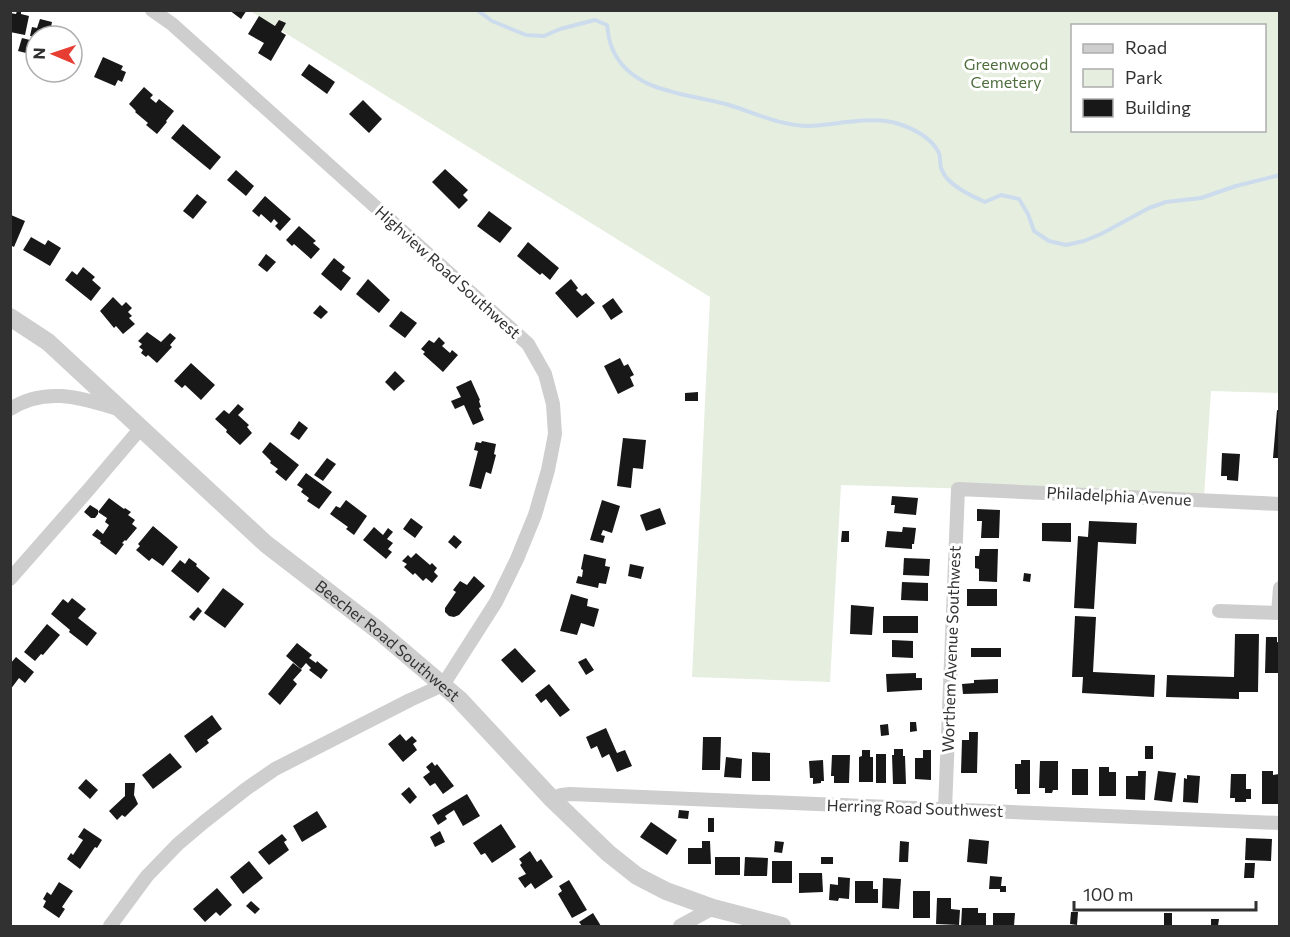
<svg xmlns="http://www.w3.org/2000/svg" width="1290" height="937" font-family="Commissioner,sans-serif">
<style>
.green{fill:#e5eedf;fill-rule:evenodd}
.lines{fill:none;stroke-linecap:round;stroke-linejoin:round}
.stream{stroke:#ccdced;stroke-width:4}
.building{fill:#181818}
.minor{stroke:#cecece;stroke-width:14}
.tertiary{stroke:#cecece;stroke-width:18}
.labels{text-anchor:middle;stroke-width:6;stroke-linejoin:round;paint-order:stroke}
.park-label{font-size:16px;fill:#4e6e3d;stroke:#fff}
.street-label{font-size:16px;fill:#313131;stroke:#fff}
</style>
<rect width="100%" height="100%" fill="#fff"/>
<path class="green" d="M250,11h1029v382l-68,-2 -7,105 -363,-11 -11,197 -138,-5 18,-380zM1072,26h192v104h-192z"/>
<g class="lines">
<path class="stream" d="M477,10l15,11 34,14 18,1 16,-7 35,-9 12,5c1,8 2,16 5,23 19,46 77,45 117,57 26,8 52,21 80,21 26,-1 65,-11 90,-2 15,5 32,13 40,29 2,5 0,12 3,17 5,15 30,26 43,32l16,-7 18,4 9,15 6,17 15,10 17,4 18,-4 17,-7 48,-26 17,-6 35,-4 35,-12 44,-11"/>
</g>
<g class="building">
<path d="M229,10h18l-6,9z"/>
<path d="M17,11l4,1v2l8,2 -4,19 -15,-3v-19l6,1z"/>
<path d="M259,16l16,10 4,-6 7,3 -5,9 5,3 -15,26 -13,-8 6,-10 -16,-9z"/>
<path d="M40,19l12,3 -1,5 9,2 -1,5 5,2h-28v13l-5,-1 3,-11 -4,-1 2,-9 5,1z"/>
<path d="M22,38l8,2 -4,13 -8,-2z"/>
<path d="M103,57l20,9 -2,4 5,2 -4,10 -4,-2 -3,6 -21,-9z"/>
<path d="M309,64l26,18 -8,12 -26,-19z"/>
<path d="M144,87l9,8 -3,3 6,5 3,-4 15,12 -8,10 1,1 -10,12 -11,-9 2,-2 -13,-11 1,-1 -7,-7z"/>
<path d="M363,100l19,19 -13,14 -20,-19z"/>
<path d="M183,124l38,33 -11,13 -39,-32z"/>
<path d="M445,169l23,21 -5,5 5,5 -9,9 -27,-27z"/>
<path d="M236,170l18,16 -8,10 -19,-16z"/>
<path d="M197,194l10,8 -14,17 -10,-8z"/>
<path d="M265,196l26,23 -11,12 -5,-5 3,-3 -4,-4 -3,4 -10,-9 -2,3 -7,-6z"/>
<path d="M489,211l23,17 -12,15 -23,-17z"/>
<path d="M11,215l14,6 -11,26 -4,-2z"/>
<path d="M299,226l17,15 -3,2 7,6 -9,10 -17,-15 -2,2 -6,-6z"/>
<path d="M31,237l14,8 3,-5 13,8 -11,18 -27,-16z"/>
<path d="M528,242l31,26 -9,12 -8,-7 -2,2 -23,-19z"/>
<path d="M266,254l10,8 -9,10 -9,-7z"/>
<path d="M334,258l11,9 -3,4 9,7 -10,13 -20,-17z"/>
<path d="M83,267l12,10 -3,3 9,8 -10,13 -26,-21 7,-9 5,4z"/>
<path d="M368,279l22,21 -11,13 -23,-19z"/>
<path d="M571,279l7,9 -2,2 6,6 4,-3 9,10 -18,15 -22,-25z"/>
<path d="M113,297l9,9 4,-4 6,6 -4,4 4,4 -3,2 6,6 -12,10 -7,-8 -2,2 -14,-17z"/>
<path d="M613,298l10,14 -12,8 -9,-14z"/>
<path d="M320,305l8,7 -7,7 -8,-6z"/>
<path d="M401,311l16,12 -12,15 -16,-12z"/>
<path d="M147,332l14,10 9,-9 6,5 -6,7 2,2 -15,16 -9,-8 -2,2 -5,-4 2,-3 -4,-3 3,-3 -4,-3z"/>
<path d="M439,337l6,6 -3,3 8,7 2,-3 6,5 -15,17 -20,-18 2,-2 -4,-3 8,-9 5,3z"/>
<path d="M620,358l4,8 4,-2 6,11 -4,2 4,9 -16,8 -14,-28z"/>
<path d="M191,363l24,22 -14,15 -16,-15 -3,3 -8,-7z"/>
<path d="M395,371l10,10 -11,10 -9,-9z"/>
<path d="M471,380l9,20 -1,1 2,6 -2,1 5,12 -11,5 -9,-20 -9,4 -4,-8 10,-4 -5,-10z"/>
<path d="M698,392v9h-13v-8z"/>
<path d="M238,404l6,5 -6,6 11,10 -2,2 5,6 -12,12 -14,-13 1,-2 -12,-11 9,-9 5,4z"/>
<path d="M1277,410l3,1v47h-7z"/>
<path d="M299,421l9,7 -9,12 -9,-6z"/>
<path d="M623,438l23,2 -3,29 -10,-1 -2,20 -14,-2z"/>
<path d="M482,441l14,3 -2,10 2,1 -5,19 -5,-2 -5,17 -12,-3 9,-35 -4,-1 2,-8 5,1z"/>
<path d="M270,442l29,23 -13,16 -11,-9 3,-3 -8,-6 1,-2 -9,-9z"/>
<path d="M1222,453l18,1 -2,27 -11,-1v-4h-6z"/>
<path d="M327,458l9,6 -13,17 -9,-6z"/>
<path d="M306,473l26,19 -13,17 -12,-8 2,-3 -8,-6 2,-3 -6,-4z"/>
<path d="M892,496l26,2 -2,17 -22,-2 1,-8h-4z"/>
<path d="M109,498l15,11 1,-1 6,4 -3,3 7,5 -3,4 5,4 -11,13 -1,-1 -3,3 2,1 -8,11 -16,-12 1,-2 -9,-6 5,-6 6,5 6,-9 -4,-3 2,-4 -9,-6z"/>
<path d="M346,500l21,16 -13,19 -8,-6 2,-2 -18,-13 6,-8 4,2z"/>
<path d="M602,500l18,6 -8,27 -9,-3 -2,5 4,1 -2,7 -13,-3z"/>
<path d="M90,505l8,5v4l-3,4h-4l-7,-6z"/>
<path d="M660,508l6,16 -20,7 -6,-16z"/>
<path d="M977,509l23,1 -1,28h-18l1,-17h-5z"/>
<path d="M411,518l12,9 -8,11 -12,-9z"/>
<path d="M1089,521l48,2 -1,21 -38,-2 -4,67 -20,-1 4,-72 10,1z"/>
<path d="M1042,523h29v19l-29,-1z"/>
<path d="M153,526l25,21 -15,19 -11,-8 -3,3 -13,-11 4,-4 -2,-2z"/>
<path d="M374,527l9,8 5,-7 5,4 -6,7 6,4 -5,6 4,3 -6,7 -23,-19z"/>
<path d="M903,527l13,1 -2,16h-2v5l-27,-2 2,-16 15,1z"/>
<path d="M842,531h7v11h-8z"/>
<path d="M454,535l8,7 -6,7 -8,-7z"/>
<path d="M980,549h18l-1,33 -18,-1v-12l-4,-1v-12h4z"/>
<path d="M416,553l14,12 2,-2 5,5 -3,4 4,4 -6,7 -6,-5 -3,3 -8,-8 -2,2 -9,-8 3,-3 -5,-3 6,-6 3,3z"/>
<path d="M584,554l22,5 -1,7 5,1 -4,17 -7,-1 -1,5 -22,-5 2,-7 4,1 1,-7 -2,-1z"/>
<path d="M189,558l8,6 -1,2 14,12 -12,15 -27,-22 9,-11 5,4z"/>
<path d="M904,558l26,1 -1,17 -26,-1z"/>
<path d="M630,564l14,3 -3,12 -13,-3z"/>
<path d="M1024,573l7,1 -1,8 -7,-1z"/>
<path d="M474,576l11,10 -26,29 -5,2 -5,-1 -4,-4v-4l11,-16 -3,-2 7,-9 7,4z"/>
<path d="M902,582l26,1v18l-27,-1z"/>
<path d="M223,588l21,16 -19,24 -21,-15z"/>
<rect x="967" y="589" width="30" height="17"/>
<path d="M571,594l17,5 -1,7 12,3 -5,18 -13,-4 -4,12 -17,-4z"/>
<path d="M72,598l14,11 -8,9 19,15 -10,13 -18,-14 1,-2 -19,-16 12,-15 5,4z"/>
<path d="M851,605l23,2 -2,28 -22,-1z"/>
<path d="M198,607l4,4 -8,10 -5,-4z"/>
<rect x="883" y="616" width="35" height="17"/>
<path d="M1075,616l21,1 -3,55 62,3 -1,22 -72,-4 1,-16h-11z"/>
<path d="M47,624l13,11 -17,20 -2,-1 -6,7 -11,-9z"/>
<path d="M1235,634h24l-1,58h-19v7l-73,-2 1,-22 67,2z"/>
<path d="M1266,637h11v5l3,1v30h-15z"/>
<path d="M892,640l21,1v17l-21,-1z"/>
<path d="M297,643l15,12 -3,3 7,5 1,-2 11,9 -7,9 -12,-9 2,-2 -5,-5 -5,6 -15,-13z"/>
<path d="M515,648l21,23 -14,12 -21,-23z"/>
<rect x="971" y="648" width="30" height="9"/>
<path d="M16,657l18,15 -9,11 -6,-5 -9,12v-26z"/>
<path d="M586,658l8,12 -8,5 -8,-13z"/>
<path d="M293,663l9,7 -9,10 4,4 -17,21 -12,-11z"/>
<path d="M916,673v5h6v12l-35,2 -1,-18z"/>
<path d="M998,679v14l-35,1 -1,-10 12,-1v-3z"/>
<path d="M549,684l21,26 -10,7 -14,-18 -5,4 -6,-8z"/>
<path d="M212,715l10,14 -15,11 2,3 -13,10 -12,-17z"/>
<path d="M910,722h6l1,9 -7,1z"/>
<path d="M888,724l1,11 -8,1 -1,-11z"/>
<path d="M606,728l11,25 8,-3 7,16 -15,6 -8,-18 -7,4 -5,-12 -6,3 -5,-12z"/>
<path d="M969,732h9l-1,41h-16l1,-33h7z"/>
<path d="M400,734l6,7 6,-5 5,5 -4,3 4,6 -14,12 -15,-18z"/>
<path d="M703,737h18l-1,33h-18z"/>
<rect x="1145" y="746" width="8" height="13"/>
<path d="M894,749h9v7h2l1,28h-13l-1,-29h2z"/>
<path d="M862,750h8v7h3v25h-14v-25l3,-1z"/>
<path d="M923,750h8v30l-16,-1v-21h8z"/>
<path d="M752,752l18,1v28h-18z"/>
<path d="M170,753l12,14 -29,22 -11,-14z"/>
<rect x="876" y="754" width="10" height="29"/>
<path d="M832,755h18l-1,28h-15v-7h-3z"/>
<path d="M726,757l16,2 -1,19 -17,-1z"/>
<path d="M823,760l1,21h-3v2l-8,1v-6h-3l-1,-17z"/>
<path d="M1021,760h9v34h-13v-5h-2v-25h6z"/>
<path d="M1040,761h18v29h-5l-1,3h-7v-5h-6z"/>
<path d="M432,762l3,4 2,-2 17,22 -11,8 -8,-11 -5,3 -7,-9 7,-5 -4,-5z"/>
<path d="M1099,767h10v5h7v24h-17z"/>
<rect x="1072" y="769" width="16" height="26"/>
<path d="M1138,771h8l-1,29 -19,-1v-23h12z"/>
<path d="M1158,771l18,2 -4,29 -18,-2z"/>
<path d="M1262,771h11v4l6,-1v30h-17z"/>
<path d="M1231,774h15v15h5v10h-5v3h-11v-4h-5z"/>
<path d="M1187,775l13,1 -2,27 -15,-1 1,-24 3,1z"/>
<path d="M86,779l12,11 -8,9 -12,-11z"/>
<path d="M125,783h10l-1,12 4,9 -13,13 -3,-2 -5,5 -8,-9 16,-15z"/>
<path d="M409,787l8,10 -7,7 -9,-10z"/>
<path d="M467,794l13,22 -17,10 -9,-16 -9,6 2,3 -9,6 -6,-10z"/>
<path d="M679,810l10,1 -1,8 -10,-1z"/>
<path d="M317,811l10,16 -25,15 -9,-16z"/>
<rect x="708" y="818" width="6" height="14"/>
<path d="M651,822l26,18 -10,15 -27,-18z"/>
<path d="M501,824l15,23 -24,16 -7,-10 -4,2 -8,-12z"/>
<path d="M84,828l18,12 -5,8 -2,-1 -15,22 -13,-10 4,-6 2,2 10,-15 -5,-3z"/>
<path d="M440,831l5,11 -10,5 -5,-10z"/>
<path d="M282,834l5,6 -3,2 5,8 -20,15 -11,-13z"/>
<path d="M1246,838l26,1 -1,22 -26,-1z"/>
<path d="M969,839l20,2 -2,23 -20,-2z"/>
<path d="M702,841h8l1,23h-23v-16h14z"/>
<path d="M775,841l9,1 -2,11 -8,-1z"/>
<path d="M900,841l9,1 -1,20h-9z"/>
<path d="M530,851l7,11 4,-3 12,18 -18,12 -4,-6 -6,5 -7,-10 8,-4 -6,-9 2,-2 -3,-4z"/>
<rect x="715" y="857" width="25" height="18"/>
<path d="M745,857l23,1 -1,18h-23z"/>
<rect x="821" y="857" width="12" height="7"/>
<path d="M249,861l14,17 -20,16 -13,-17z"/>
<rect x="772" y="861" width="20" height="22"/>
<path d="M1245,863h10l-1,15h-10z"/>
<path d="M799,873h23l1,19 -24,1z"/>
<path d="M990,876l12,1 -1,9h5v6h-6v-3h-11z"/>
<path d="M838,877l12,1 -1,21 -10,-1 -1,3 -9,-1 1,-16 8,1z"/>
<path d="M883,878l18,1 -2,30 -17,-1z"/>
<path d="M569,880l18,30 -15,8 -14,-24 4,-3 -3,-5z"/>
<path d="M855,881h18v8h5v14h-23z"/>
<path d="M59,882l14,9 -11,16 3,2 -6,9 -16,-11 3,-6 -3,-2 4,-7 4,3z"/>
<path d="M217,888l15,17 -12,11 -4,-4 -11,10 -12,-13z"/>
<rect x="913" y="891" width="17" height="27"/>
<path d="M937,898h14v11l9,1 -1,15 -23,-1z"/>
<path d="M251,901l9,8 -5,5 -9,-8z"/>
<path d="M962,908h16v5h8v13h-25z"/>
<path d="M1071,912h7l-1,13 -7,-1z"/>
<path d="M593,913l8,13h-19l-3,-4z"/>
<path d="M993,913h22l-1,13h-21z"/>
<rect x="1164" y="913" width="8" height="13"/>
<path d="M1211,919h8l-1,7h-7z"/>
</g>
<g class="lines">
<g class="minor">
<path d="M10,409c36,-23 71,-11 108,0"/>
<path d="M10,579l80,-91 50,-59"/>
<path d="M1219,611l61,2"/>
<path d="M1278,613l2,-25"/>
<path d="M552,799l9,-4 9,-1 710,29"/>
<path d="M945,809l13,-320 322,15"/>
<path d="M110,926l37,-50 31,-32 26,-22 42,-33 29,-20 135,-69 33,-15 53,-83 21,-43 18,-44 13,-45 7,-36 -2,-30 -8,-30 -17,-30 -356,-320 -20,-14"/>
<path d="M680,926l33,-18"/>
</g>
<path class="tertiary" id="s1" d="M10,317l38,25 218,202 113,87 80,68 93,100 56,54 29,23 29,15 47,17 69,18"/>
</g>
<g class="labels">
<g class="park-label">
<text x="1006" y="70">Greenwood<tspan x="1006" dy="18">Cemetery</tspan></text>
</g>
<g class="street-label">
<text transform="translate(448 272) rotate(42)" y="6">Highview Road Southwest</text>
<text transform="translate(1119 496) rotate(3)" y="6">Philadelphia Avenue</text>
<text dy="6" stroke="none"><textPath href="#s1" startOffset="498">Beecher Road Southwest</textPath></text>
<text transform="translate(951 649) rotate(-88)" y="6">Worthem Avenue Southwest</text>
<text transform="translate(915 808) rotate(2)" y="6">Herring Road Southwest</text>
</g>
</g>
<rect width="1290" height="937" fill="none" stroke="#313131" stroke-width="24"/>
<rect x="1071" y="24" width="195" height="108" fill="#ffffff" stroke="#adadad" stroke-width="1.5"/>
<rect x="1083" y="44" width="30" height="9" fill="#cecece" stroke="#adadad" stroke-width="1.5"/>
<text x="1125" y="54" font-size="18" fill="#313131">Road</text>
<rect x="1083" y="69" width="30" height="18" fill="#e5eedf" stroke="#adadad" stroke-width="1.5"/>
<text x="1125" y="84" font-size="18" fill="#313131">Park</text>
<rect x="1083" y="99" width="30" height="18" fill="#181818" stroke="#adadad" stroke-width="1.5"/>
<text x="1125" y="114" font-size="18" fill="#313131">Building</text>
<g transform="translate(54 54) rotate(272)"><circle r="28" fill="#ffffff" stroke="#adadad" stroke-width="1.5"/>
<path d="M0-4.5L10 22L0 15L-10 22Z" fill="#e73e34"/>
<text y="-9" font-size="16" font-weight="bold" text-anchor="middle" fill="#313131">N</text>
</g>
<path d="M1074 901v9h182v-9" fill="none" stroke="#313131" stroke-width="3"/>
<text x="1083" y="901" font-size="18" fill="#313131" stroke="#ffffff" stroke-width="4.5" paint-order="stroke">100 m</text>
</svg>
